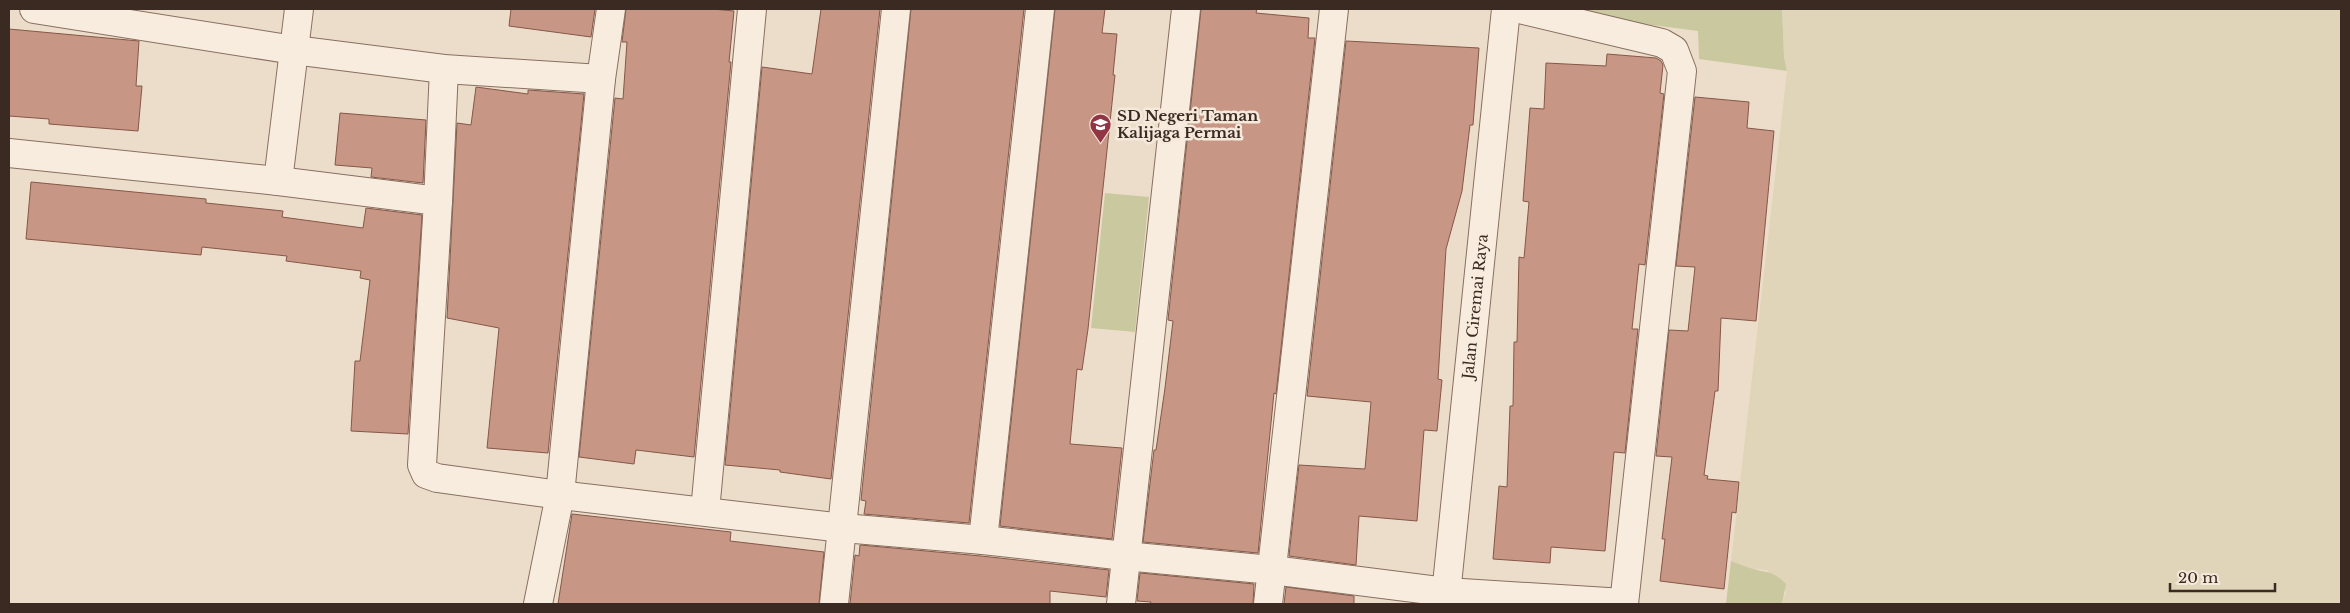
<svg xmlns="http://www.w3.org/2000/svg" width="2350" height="613" font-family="'Libre Baskerville',serif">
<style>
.farmland{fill:#e1d5b9}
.green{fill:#cac89f}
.building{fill:#c79684;stroke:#865748}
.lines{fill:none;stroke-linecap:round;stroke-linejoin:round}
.minor-casing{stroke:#886f60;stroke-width:30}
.minor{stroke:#f7ecde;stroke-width:28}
.labels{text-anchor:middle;stroke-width:5;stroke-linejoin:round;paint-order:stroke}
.poi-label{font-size:15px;font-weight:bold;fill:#3a2a22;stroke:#f4e9da;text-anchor:start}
.street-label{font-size:15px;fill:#3a2a22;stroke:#f4e9da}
</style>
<rect width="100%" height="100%" fill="#ecddcb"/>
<path class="farmland" d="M1782,9h559v595h-559l4,-12 -19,-22 -15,-1 -21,-8 56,-490 -3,-14z"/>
<g class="green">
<path d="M1576,9h206l2,48 3,14 -88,-12 -1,-28 -123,-16z"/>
<path d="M1105,193l44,4 -14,135 -44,-4z"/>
<path d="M1731,561c6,2 12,5 19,7 16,6 20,0 36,16l-4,20h-56z"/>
</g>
<g class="building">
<path d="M511,9h84l-4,28 -82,-11z"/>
<path d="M626,9h86l22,2 -5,51h2l-37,395 -58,-7 -2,14 -55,-7 36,-359 8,1 4,-57h-5z"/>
<path d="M821,9h59l-49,470 -51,-7v-2l-55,-5 37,-398 50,7z"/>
<path d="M911,9h113l-55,514 -105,-9 2,-13 -5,-1z"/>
<path d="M1055,9h50l-3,24 15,1 -4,41h2l-27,254 -6,41 -5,-1 -7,75 52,4 -10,91 -112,-13z"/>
<path d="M1201,9h56l-1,4 53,5 -1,20h7l-39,356 -2,-1 -16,160 -115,-11 11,-92h2l9,-62 8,-67 -5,-1z"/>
<path d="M9,29l130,12 -3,45h6l-4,45 -89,-7v-5l-40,-3z"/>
<path d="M1346,41l133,7 -6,77h-3l-8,66 -16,58 -8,130 4,1 -5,51 -13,-1 -7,91 -58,-5 -3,49 -67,-9 10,-91 66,4 6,-67 -64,-6z"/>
<path d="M1607,54l49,4 5,3 2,4 -3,28 4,1 -19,171 -6,-1 -7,65h6l-13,124 -11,-1 -9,99 -54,-4 -1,16 -57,-4 6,-73 8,1 3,-81h3l1,-64h3l2,-85 5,1 5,-56 -6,-1 7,-93 14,1 2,-46 60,3z"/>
<path d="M476,87l52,7v-4l56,4 -36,359 -61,-5 12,-120 -52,-10 10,-195 14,2z"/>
<path d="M1695,97l54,5 -2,26 27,3 -18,190 -35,-3 -3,73h-3l-11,84 4,1 -1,3 32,3 -3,31 -4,-1 -8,77 -64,-8 5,-42h-3l10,-82 -16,-1 13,-126 19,1 7,-64 -19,-1z"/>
<path d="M340,113l86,7 -3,63 -52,-6 1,-9 -37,-3z"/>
<path d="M31,182l175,17v4l77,8 -1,6 81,11 3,-20 56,7 -14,219 -57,-3 4,-70h5l10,-81 -10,-2 1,-7 -75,-10 1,-5 -85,-9 -1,8 -175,-16z"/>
<path d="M572,514l159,18 -1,9 94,11 -5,52h-261z"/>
<path d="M860,545l121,11 128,14 -3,27 -56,-6v13h-200l5,-49 4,1z"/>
<path d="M1140,573l114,11 -1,20h-103l1,-2 -14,-1z"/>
<path d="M1286,587l68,9v8h-70z"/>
</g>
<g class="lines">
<defs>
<g id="minor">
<path d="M34,9l260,41 150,19 157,10"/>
<path d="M1519,9l143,34 12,7 8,21 -58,533"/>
<path d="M9,153l269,28 160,20 -16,264 4,9 11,4 123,17 283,33 140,12 142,16 147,14 174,22 178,11"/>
<path d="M278,181l21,-172"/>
<path d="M438,201l6,-132"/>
<path d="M705,511l47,-502"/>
<path d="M983,540l57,-531"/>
<path d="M538,604l22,-109 41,-416 10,-70"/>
<path d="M834,604l62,-595"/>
<path d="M1121,604l65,-595"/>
<path d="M1268,604l66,-595"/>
<path id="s1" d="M1445,604l61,-595"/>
</g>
</defs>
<use href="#minor" class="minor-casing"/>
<use href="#minor" class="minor"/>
</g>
<defs>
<symbol id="school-pin" viewBox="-11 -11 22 30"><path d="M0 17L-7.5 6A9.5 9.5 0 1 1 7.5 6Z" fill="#933444" stroke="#f4e9da"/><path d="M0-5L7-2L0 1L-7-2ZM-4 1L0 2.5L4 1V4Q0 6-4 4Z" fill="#fff"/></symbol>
</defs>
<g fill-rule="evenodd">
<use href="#school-pin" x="1088" y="112" width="25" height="34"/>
</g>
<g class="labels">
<g class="poi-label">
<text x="1117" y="121">SD Negeri Taman<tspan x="1117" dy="17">Kalijaga Permai</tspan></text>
</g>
<g class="street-label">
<text dy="5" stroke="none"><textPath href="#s1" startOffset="299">Jalan Ciremai Raya</textPath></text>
</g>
</g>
<rect width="2350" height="613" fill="none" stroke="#3a2a22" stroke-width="20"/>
<path d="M2170 583v8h105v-8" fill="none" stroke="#3a2a22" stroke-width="2.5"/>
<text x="2178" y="583" font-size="15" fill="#3a2a22" stroke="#f4e9da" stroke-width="4" paint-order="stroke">20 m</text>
</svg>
